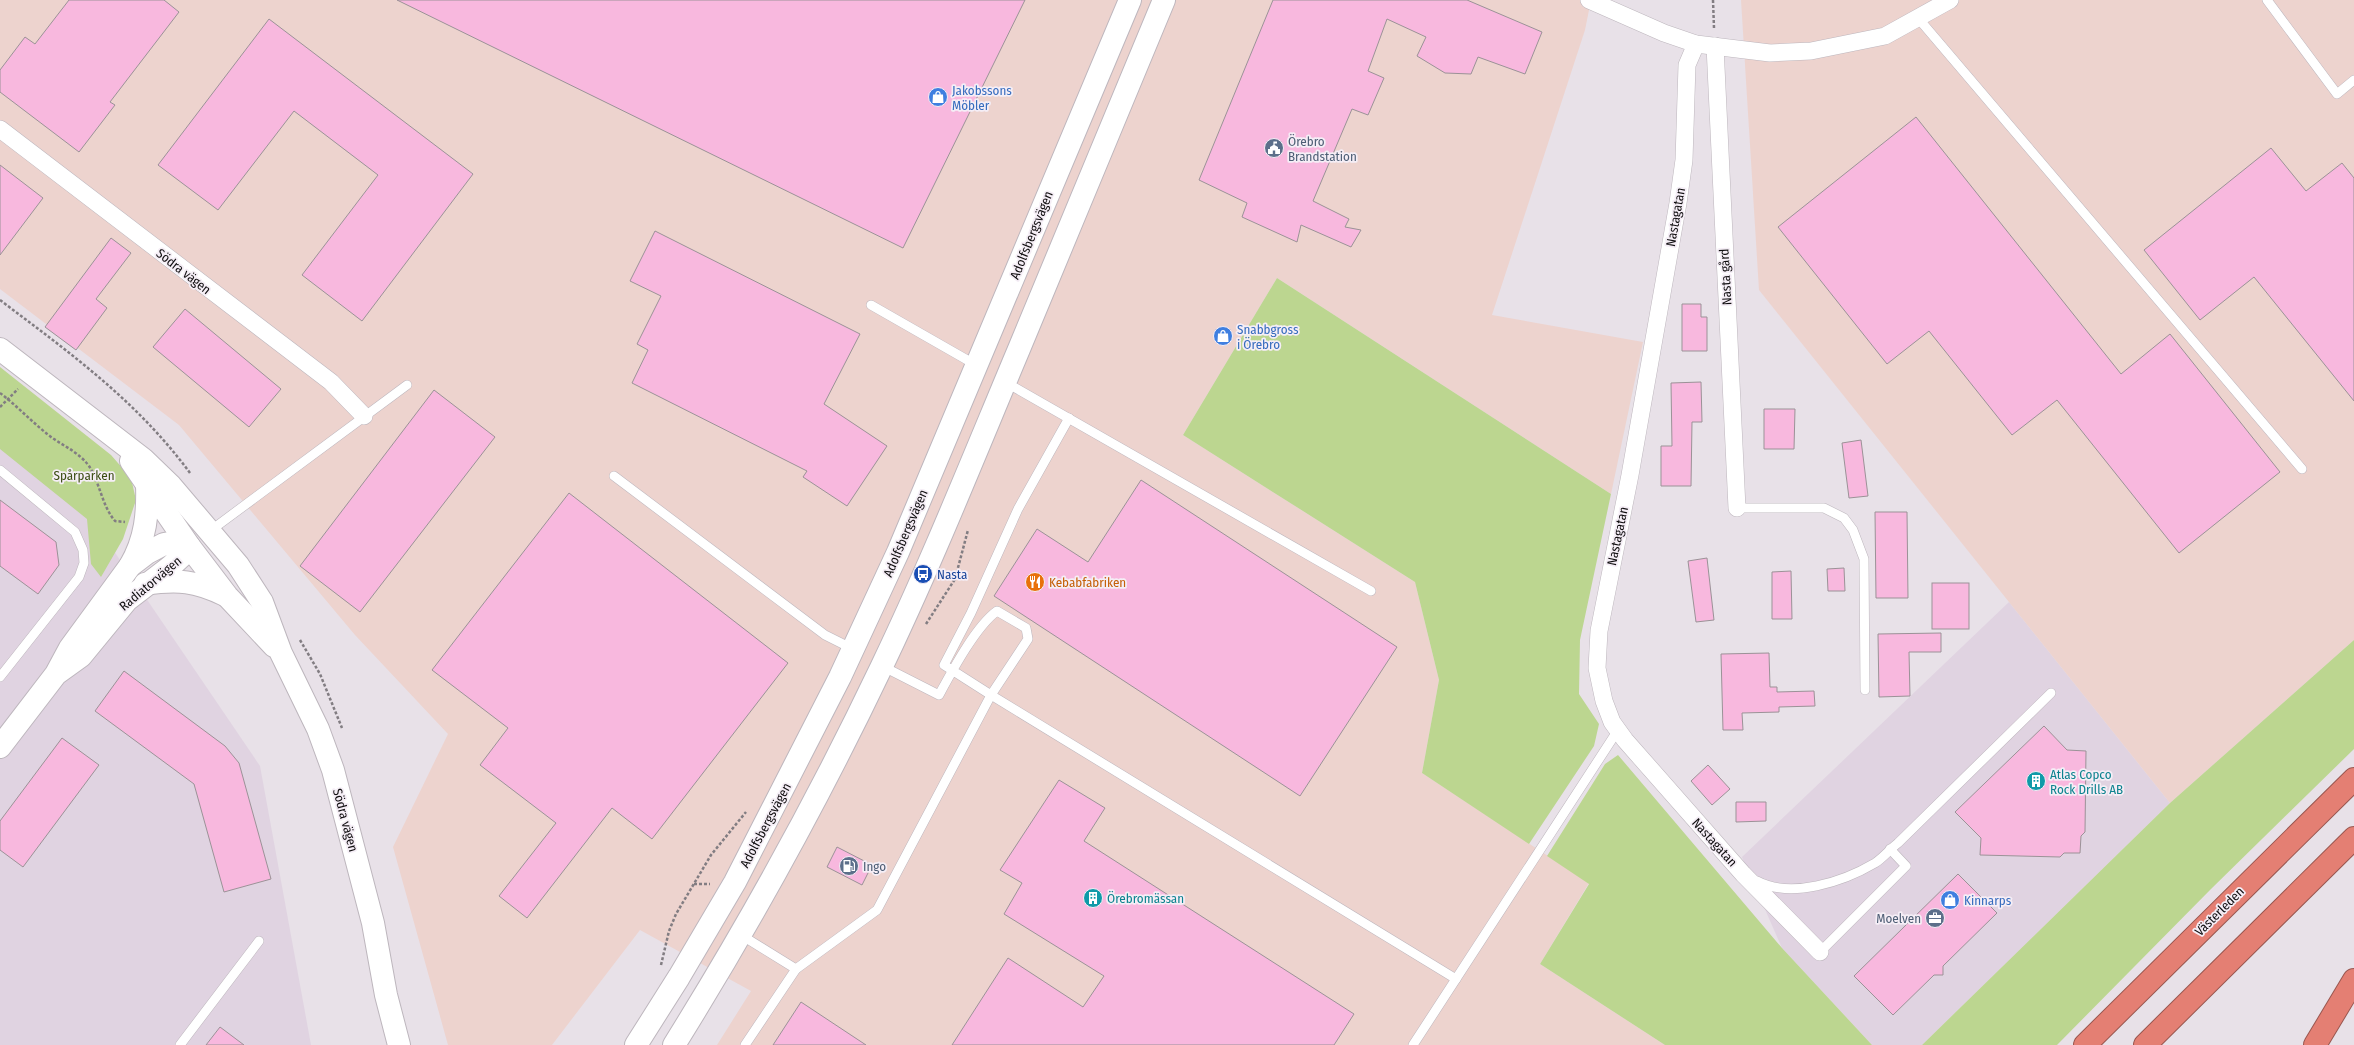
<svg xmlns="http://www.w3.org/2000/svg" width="2354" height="1045" font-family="'Fira Sans Condensed',sans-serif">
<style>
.built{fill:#e0d3e1}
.industrial{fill:#edd3ce}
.green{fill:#bcd690}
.building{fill:#f8b8de;stroke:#9b9297}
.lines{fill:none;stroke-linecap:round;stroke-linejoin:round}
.service-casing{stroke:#bdb6bd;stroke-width:10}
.minor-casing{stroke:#bdb6bd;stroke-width:18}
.tertiary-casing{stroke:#bdb6bd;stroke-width:24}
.secondary-casing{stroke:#bdb6bd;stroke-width:24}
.motorway-casing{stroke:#995750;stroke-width:24}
.path{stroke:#827d82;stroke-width:2.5;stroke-dasharray:3 2;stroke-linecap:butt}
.service{stroke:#fff;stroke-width:9}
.minor{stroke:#fff;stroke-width:17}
.tertiary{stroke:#fff;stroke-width:22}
.secondary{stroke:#fff;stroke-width:22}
.motorway{stroke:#e47f73;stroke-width:22}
.labels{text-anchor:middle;stroke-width:3.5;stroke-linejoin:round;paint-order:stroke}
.shop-label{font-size:13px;fill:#366cbe;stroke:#f5eef6;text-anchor:start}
.service-label{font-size:13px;fill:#4e5e75;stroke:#f5eef6;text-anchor:start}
.street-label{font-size:13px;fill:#0f0d0f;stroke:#f5eef6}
.park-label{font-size:13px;fill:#3b4d13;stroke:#f5eef6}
.transit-label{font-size:13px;fill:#164399;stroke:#f5eef6;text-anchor:start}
.food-label{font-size:13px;fill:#c56008;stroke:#f5eef6;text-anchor:start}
.culture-label{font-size:13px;fill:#0d838f;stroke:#f5eef6;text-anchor:start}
</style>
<rect width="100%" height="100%" fill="#e8e1e8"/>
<g class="built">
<path d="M0,435l82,69 178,262 51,279h-311z"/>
<path d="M2009,602l161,201 -248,242h-50l-90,-97 -40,-91z"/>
</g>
<g class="industrial">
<path d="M0,0h1591l-6,30 -93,285 151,27 -32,152 -334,-216 -94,157 232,147 24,98 -17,93 167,110 -49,81 125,81h-948l34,-54 -111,-61 -88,115h-104l-55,-198 55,-113 -93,-99 -176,-210 -179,-136z"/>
<path d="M1741,0h613v640l-184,163 -411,-513z"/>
</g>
<g class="green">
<path d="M1277,278l334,216 -31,146 -1,54 20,30 -5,22 -65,98 -107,-71 17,-93 -24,-98 -232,-147z"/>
<path d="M0,367l111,88 20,23 5,22 -13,39 -22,38 -10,-13 -4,-45 -87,-70z"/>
<path d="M2354,640v109l-143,140 -154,156h-135l248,-242z"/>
<path d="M1618,755l164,193 90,97h-207l-125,-81 49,-80 -42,-28 58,-92z"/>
</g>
<g class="building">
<path d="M69,0h95l15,12 -69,90 5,3 -36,47 -79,-60v-22l25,-33 10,7z"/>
<path d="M397,0h628l-122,248z"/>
<path d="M1273,0h194l75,32 -17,42 -47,-17 -7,17 -26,-1 -28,-17 9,-19 -39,-18 -19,52 16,7 -16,37 -16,-6 -39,92 36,18 -4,8 16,3 -10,17 -50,-22 -4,17 -55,-25 5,-14 -48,-23z"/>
<path d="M269,19l204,155 -111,147 -60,-46 76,-100 -84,-64 -76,99 -60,-45z"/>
<path d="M1916,117l205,257 49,-40 110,138 -101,81 -122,-153 -45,35 -83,-104 -42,33 -109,-137z"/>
<path d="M2271,148l35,43 36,-28 12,15v223l-100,-124 -54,43 -56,-70z"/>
<path d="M0,165l43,33 -43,57z"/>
<path d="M655,231l205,103 -36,70 63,42 -40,60 -44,-29 4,-6 -175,-88 16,-33 -11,-6 24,-48 -31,-15z"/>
<path d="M111,238l20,15 -35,46 11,9 -31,42 -31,-23z"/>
<path d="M1682,304h19v13h6v34h-25z"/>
<path d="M185,309l96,80 -32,38 -96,-80z"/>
<path d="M1701,382l1,40h-10l-1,64h-30v-40h11l-1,-63z"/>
<path d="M434,390l61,47 -135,175 -60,-46z"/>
<path d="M1764,409h31l-1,40h-30z"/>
<path d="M1861,440l7,56 -19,2 -7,-55z"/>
<path d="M1141,480l256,167 -97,149 -306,-200 43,-67 51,33z"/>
<path d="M569,493l219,170 -136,176 -40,-31 -85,110 -28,-22 57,-73 -76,-58 28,-37 -76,-58z"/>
<path d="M0,500l56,42 3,23 -21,29 -38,-28z"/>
<path d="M1875,512h32l1,86h-32z"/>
<path d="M1707,558l7,62 -18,2 -8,-61z"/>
<path d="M1844,568l1,23h-17l-1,-22z"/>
<path d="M1791,571l1,48h-20v-47z"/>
<rect x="1932" y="583" width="37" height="46"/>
<path d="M1941,633v19h-32l1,44 -31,1 -1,-63z"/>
<path d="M1769,653l1,34h7v5l37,-1 1,15 -36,1v5l-37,1 1,17h-20l-2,-76z"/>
<path d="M124,671l101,75 14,17 32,116 -47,13 -30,-108 -99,-73z"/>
<path d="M2044,726l23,24 19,1 -1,81 -4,4 -1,17h-16l-4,4 -80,-2 1,-17 -26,-26z"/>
<path d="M62,738l37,27 -76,102 -23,-17v-29z"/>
<path d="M1708,765l22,24 -18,16 -21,-24z"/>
<path d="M1059,780l46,28 -21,33 270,173 -20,31h-382l56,-87 75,49 21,-31 -100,-62 18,-31 -22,-13z"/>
<path d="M1736,802h30v19l-30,1z"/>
<path d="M837,847l35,18 -10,20 -35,-18z"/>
<path d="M1958,874l39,39 -54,53v9h-9l-41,40 -39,-39z"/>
<path d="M801,1002l65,43h-93z"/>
<path d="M220,1027l24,18h-38z"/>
</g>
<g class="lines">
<defs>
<g id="service">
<path d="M2267,0l70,94 17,-14"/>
<path d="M1918,18l384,451"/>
<path d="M871,305l105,60"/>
<path d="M1005,382l366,209"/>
<path d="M0,470l75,62 8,18 1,13 -5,14 -79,100"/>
<path d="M614,476l211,159 28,14"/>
<path d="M1737,508h87l20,10 9,12 11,29 1,131"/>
<path d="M210,531l197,-146"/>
<path d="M882,666l57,29c13,-24 37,-69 58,-84l29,17 2,11 -37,56 -47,-30 27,-52 47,-104 51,-91"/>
<path d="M1757,881c34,18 86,1 118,-18 8,-5 15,-14 23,-20l153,-150"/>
<path d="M741,935l55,34 -51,76"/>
<path d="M1820,952l86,-86 -16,-17"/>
<path d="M796,969l81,-59 114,-215 465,284"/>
<path d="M180,1045l79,-104"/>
<path d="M1413,1045l205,-315"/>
</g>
<g id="minor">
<path d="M1589,0l75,33 32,11 74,9 41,-2 74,-15 65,-36"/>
<path d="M1696,44l-9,21 -3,95 -6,43 -48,272 -31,156 -2,37 7,33 8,21 13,18 118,134 77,78"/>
<path d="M1715,46l22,462"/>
<path d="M0,129l331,253 33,34"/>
</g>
<path id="tertiary" d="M0,747l56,-73 14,-26 60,-82 17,-13 17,-9 11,-2 14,4 -6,9 -13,12 -43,33 -46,56 -25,18"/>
<g id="secondary">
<path d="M0,349l143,110 28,27 67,79 24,37 19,51 37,76 15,41 40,153 13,72 13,50"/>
<path d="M131,461l58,85 38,50 47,50"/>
<path d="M130,566c16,-27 18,-53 17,-83"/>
<path d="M145,584c33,-5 51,-3 80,11"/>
<path d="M636,1045l43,-68 56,-95 105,-205 58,-125 232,-552"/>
<path d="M674,1045c76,-122 145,-247 207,-377 50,-104 93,-212 138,-319 48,-117 97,-232 145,-349"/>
</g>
<g id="motorway">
<path d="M2085,1045l269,-266"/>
<path d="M2145,1045l209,-207"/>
<path d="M2315,1045l39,-65"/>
</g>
</defs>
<use href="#service" class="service-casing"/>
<use href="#minor" class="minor-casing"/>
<use href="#tertiary" class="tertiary-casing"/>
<use href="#secondary" class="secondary-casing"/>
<use href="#motorway" class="motorway-casing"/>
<g class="path">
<path d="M1713,0l1,28"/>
<path d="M0,300c70,53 137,101 190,173"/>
<path d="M0,393c16,12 30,27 46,40 14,12 31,17 43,33 11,17 13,40 26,55l10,1"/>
<path d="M0,407l18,-18"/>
<path d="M926,624l29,-45 13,-49"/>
<path d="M300,640l20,34 22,54"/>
<path d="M694,884h16"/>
<path d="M661,965l8,-34 7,-17 35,-59 35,-43"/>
</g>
<use href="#service" class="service"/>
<use href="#minor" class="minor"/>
<use href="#tertiary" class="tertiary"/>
<use href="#secondary" class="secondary"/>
<use href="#motorway" class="motorway"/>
</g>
<defs>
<symbol id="shop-disc" viewBox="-11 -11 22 22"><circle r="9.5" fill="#3f7fe0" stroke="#f5eef6"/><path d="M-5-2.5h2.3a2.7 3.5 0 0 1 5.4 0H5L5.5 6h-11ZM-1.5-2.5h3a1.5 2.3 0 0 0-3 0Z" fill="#fff"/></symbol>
<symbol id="civic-disc" viewBox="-11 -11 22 22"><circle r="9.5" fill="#5c6f8a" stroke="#f5eef6"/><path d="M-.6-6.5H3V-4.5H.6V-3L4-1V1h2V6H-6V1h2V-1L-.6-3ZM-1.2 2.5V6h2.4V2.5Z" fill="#fff"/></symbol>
<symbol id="bus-disc" viewBox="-11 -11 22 22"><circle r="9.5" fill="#1a4fb4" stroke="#f5eef6"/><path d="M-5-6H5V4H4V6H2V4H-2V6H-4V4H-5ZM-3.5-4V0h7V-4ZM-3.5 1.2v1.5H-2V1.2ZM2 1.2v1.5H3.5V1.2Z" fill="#fff"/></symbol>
<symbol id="restaurant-disc" viewBox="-11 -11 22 22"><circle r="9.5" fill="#e8710a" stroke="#f5eef6"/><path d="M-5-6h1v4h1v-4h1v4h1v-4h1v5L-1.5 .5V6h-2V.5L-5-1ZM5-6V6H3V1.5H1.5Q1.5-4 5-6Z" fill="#fff"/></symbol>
<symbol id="building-disc" viewBox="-11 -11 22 22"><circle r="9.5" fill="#0f9aa8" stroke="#f5eef6"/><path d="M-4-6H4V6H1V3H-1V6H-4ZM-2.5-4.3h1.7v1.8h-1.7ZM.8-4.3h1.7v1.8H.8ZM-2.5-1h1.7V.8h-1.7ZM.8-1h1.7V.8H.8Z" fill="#fff"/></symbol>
<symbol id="fuel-disc" viewBox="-11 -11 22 22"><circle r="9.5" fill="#5c6f8a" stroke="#f5eef6"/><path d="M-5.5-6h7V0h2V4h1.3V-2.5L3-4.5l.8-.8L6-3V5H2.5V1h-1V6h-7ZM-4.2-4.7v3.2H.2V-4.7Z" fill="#fff"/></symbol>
<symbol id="office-disc" viewBox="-11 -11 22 22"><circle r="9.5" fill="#5c6f8a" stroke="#f5eef6"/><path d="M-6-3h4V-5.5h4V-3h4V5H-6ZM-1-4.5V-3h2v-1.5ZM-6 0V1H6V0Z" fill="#fff"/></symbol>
</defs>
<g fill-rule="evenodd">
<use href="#shop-disc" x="927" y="86" width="22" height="22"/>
<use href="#civic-disc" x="1263" y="137" width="22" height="22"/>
<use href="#shop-disc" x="1212" y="325" width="22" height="22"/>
<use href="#bus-disc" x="912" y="563" width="22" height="22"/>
<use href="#restaurant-disc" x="1024" y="571" width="22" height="22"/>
<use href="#building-disc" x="2025" y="770" width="22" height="22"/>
<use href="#fuel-disc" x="838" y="855" width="22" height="22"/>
<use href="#building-disc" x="1082" y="887" width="22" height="22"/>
<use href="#shop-disc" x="1939" y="889" width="22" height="22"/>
<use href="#office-disc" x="1924" y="907" width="22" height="22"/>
</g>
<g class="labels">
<g class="shop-label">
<text x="952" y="95">Jakobssons<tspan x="952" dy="15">Möbler</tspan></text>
<text x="1237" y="334">Snabbgross<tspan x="1237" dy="15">i Örebro</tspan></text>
<text x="1964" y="905">Kinnarps</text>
</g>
<g class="service-label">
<text x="1288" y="146">Örebro<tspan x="1288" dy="15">Brandstation</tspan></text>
<text x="863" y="871">Ingo</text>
<text x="1921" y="923" text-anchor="end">Moelven</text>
</g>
<g class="street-label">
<text transform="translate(1675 217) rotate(-80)" y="5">Nastagatan</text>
<text transform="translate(1031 235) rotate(-68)" y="5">Adolfsbergsvägen</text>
<text transform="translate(184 271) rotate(38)" y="5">Södra vägen</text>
<text transform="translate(1725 277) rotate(-93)" y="5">Nasta gård</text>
<text transform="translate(905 533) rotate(-67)" y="5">Adolfsbergsvägen</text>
<text transform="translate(1617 536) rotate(-78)" y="5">Nastagatan</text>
<text transform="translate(150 583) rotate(-40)" y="5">Radiatorvägen</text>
<text transform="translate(346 820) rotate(75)" y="5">Södra vägen</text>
<text transform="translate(765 825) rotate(-62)" y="5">Adolfsbergsvägen</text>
<text transform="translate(1715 842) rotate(48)" y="5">Nastagatan</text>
<text transform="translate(2219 911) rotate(-45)" y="5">Västerleden</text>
</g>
<g class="park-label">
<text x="84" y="480">Spårparken</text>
</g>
<g class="transit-label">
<text x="937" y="579">Nasta</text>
</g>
<g class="food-label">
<text x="1049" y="587">Kebabfabriken</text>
</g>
<g class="culture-label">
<text x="2050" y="779">Atlas Copco<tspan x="2050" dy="15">Rock Drills AB</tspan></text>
<text x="1107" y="903">Örebromässan</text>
</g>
</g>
</svg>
